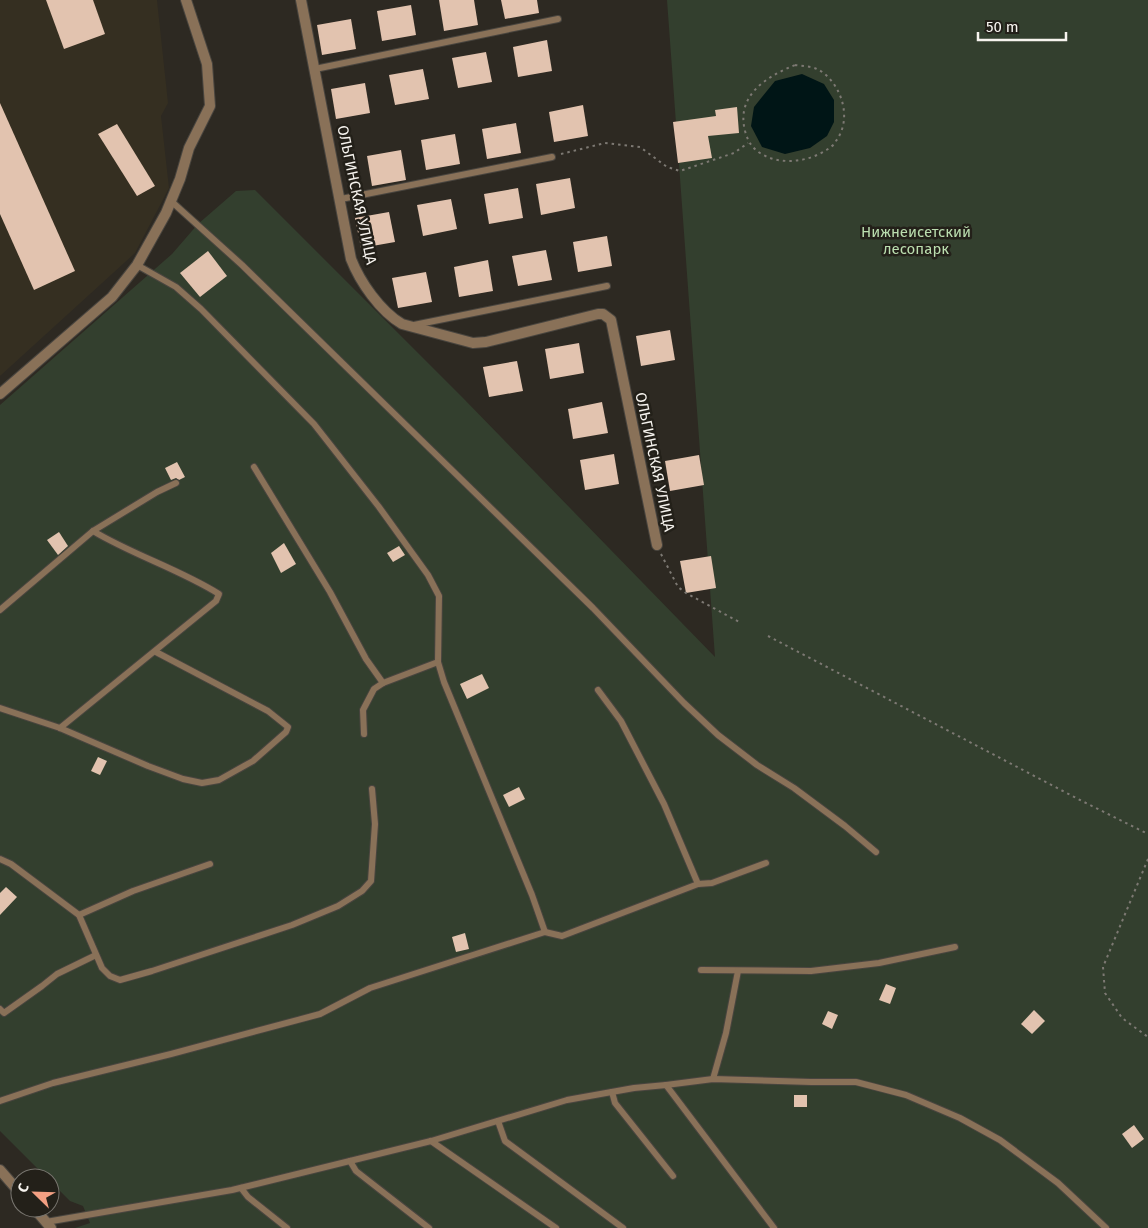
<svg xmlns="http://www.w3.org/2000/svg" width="1148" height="1228" font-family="'Fira Sans',sans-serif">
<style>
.built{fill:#352f21}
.green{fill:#333f2e}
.water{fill:#001516}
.building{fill:#e2c3af}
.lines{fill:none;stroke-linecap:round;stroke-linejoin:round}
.service-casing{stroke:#49453f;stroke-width:8}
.minor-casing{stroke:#49453f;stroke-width:12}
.path{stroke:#7d7973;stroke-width:2;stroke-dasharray:2.5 4;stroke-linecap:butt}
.service{stroke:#897158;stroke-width:6}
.minor{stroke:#897158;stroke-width:10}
.labels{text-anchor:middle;stroke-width:5;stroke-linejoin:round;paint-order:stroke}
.street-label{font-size:15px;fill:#f7f4ef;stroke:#232019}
.park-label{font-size:15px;fill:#bbdeaf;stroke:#232019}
</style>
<rect width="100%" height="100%" fill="#2d2922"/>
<path class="built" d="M0,0h157l11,103 -7,13 8,72 -34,65 -135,123z"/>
<path class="green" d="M667,0h481v1228h-1073l15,-5 -7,-17 -13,-5 -20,-20v-3h-3l-47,-47v-726l172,-151 26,-30 38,-33 19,-1 208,208 252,259z"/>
<path class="water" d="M802,74l22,10 10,16v22l-7,14 -17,12 -25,6 -23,-7 -11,-21 3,-19 21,-26z"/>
<g class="building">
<path d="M46,0h47l12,34 -41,15z"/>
<path d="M439,0h35l4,25 -34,6z"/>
<path d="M501,0h36l2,13 -34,6z"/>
<path d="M411,5l5,30 -34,6 -5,-30z"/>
<path d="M351,19l5,30 -34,6 -5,-30z"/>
<path d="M547,40l5,31 -34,6 -5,-30z"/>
<path d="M486,52l6,30 -34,6 -6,-30z"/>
<path d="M423,69l6,30 -34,6 -6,-30z"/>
<path d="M365,83l5,30 -34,6 -5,-30z"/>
<path d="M0,103l75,168 -41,19 -34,-76z"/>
<path d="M583,105l5,31 -34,6 -5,-30z"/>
<path d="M737,107l2,26 -31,3 4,22 -34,5 -5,-41 43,-6 -1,-6z"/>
<path d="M516,123l5,30 -34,6 -5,-30z"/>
<path d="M117,124l38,62 -18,10 -39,-62z"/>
<path d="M455,134l5,30 -34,6 -5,-30z"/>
<path d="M401,150l5,30 -34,6 -5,-30z"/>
<path d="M570,178l5,30 -34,7 -5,-31z"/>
<path d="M518,188l5,30 -34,6 -5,-30z"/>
<path d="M451,199l6,30 -34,7 -6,-31z"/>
<path d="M389,212l6,30 -34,6 -6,-30z"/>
<path d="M607,236l5,30 -34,6 -5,-30z"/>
<path d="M546,250l6,30 -34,6 -6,-30z"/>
<path d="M208,251l19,25 -27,21 -20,-24z"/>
<path d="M488,260l5,31 -34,6 -5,-30z"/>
<path d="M426,272l6,30 -34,6 -6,-30z"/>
<path d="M670,330l5,30 -34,6 -5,-30z"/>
<path d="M579,343l5,30 -34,6 -5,-30z"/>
<path d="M517,361l6,30 -34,6 -6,-30z"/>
<path d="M602,402l6,31 -35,6 -5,-30z"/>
<path d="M614,454l5,30 -34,6 -5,-30z"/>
<path d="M699,455l5,30 -34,6 -5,-30z"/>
<path d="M177,462l8,15 -6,3 -3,-2 -5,2 -6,-12z"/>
<path d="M59,532l9,14 -10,9 -11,-15z"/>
<path d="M284,543l12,21 -15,9 -10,-20z"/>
<path d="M399,546l6,9 -12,7 -6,-9z"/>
<path d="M711,556l5,32 -30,5 -6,-32z"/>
<path d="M482,674l7,14 -22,11 -7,-15z"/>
<path d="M98,757l9,4 -7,14 -9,-4z"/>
<path d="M519,787l6,12 -16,8 -6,-12z"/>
<path d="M6,887l11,10 -17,18v-22z"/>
<path d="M465,933l4,16 -13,3 -4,-15z"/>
<path d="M886,984l10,4 -6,16 -11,-4z"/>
<path d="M1034,1010l11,11 -13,13 -11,-10z"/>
<path d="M828,1011l10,4 -6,14 -10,-5z"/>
<rect x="794" y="1095" width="13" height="12"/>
<path d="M1134,1125l10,14 -12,9 -10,-14z"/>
</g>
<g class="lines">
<defs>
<g id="service">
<path d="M315,69l243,-50"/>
<path d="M341,199l211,-42"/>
<path d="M171,201l71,64 351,343 91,95 34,32 39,30 37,23 51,38 31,26"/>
<path d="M137,265l39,22 25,22 113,115 65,83 49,68 11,21 -1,66 6,20 88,213 13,37"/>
<path d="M414,325l193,-39"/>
<path d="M254,467l76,125 36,67 17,24"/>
<path d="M0,610l93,-79 64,-39 19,-9"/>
<path d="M598,690l23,31 43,83 34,80"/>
<path d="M0,708l60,20 88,38 35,13 19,4 17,-3 34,-19 33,-29 2,-5 -20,-16 -112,-59"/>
<path d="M60,728l156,-127 3,-7c-40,-25 -86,-39 -126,-63"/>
<path d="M364,734l-1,-24 11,-21 9,-6 55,-21"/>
<path d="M0,859l11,5 68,51 23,53 8,8 10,4 32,-9 140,-46 46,-19 24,-15 9,-10 4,-57 -3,-35"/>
<path d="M79,915l54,-24 77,-27"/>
<path d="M701,970l110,1 68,-8 76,-16"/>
<path d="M0,1009l4,4 38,-27 15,-12 39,-19"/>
<path d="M713,1079l13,-46 12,-62"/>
<path d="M666,1085l47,-6 98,3h45l50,13 54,23 40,22 58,43 48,45"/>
<path d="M612,1092l3,11 58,73"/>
<path d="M0,1101l53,-18 118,-29 149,-40 50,-26 175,-56 17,4 136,-52 14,-1 54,-20"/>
<path d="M498,1121l7,20 118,87"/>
<path d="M431,1141l125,87"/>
<path d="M350,1161l6,10 73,57"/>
<path d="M241,1188l7,9 39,31"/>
<path d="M46,1222l186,-32 199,-49 136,-41 67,-12 32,-3 108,143"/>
</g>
<g id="minor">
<path d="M301,0l50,259c9,23 29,52 51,65l71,19 13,-1 112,-28h5l8,6 46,225"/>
<path d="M0,394l112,-97 25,-32 29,-52 14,-34 9,-31 21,-42 -3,-42 -21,-64"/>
<path d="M0,1170l20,23"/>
<path d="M34,1208l17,20"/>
</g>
</defs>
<use href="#service" class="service-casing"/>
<use href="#minor" class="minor-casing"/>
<g class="path">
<path d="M795,65c6,1 16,1 22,4 9,4 17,14 21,22 8,16 9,35 -2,50 -1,3 -5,6 -8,8 -19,13 -48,17 -68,4 -9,-6 -12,-12 -15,-22 -9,-36 21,-54 50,-66z"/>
<path d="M561,154l44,-11 35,4 27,20 13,4 54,-18 14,-10"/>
<path d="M661,554l17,33 8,6 55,30"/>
<path d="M768,636l312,164 68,34"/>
<path d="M1148,859l-45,108 2,26 17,25 26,19"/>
</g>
<use href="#service" class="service"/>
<use href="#minor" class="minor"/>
</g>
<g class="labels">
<g class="street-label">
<text transform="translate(357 195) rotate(78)" y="5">ОЛЬГИНСКАЯ УЛИЦА</text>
<text transform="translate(655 462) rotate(78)" y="5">ОЛЬГИНСКАЯ УЛИЦА</text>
</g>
<g class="park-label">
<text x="916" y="237">Нижнеисетский<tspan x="916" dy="17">лесопарк</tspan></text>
</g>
</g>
<g transform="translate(35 1193) rotate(293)"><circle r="24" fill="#232019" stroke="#78756f"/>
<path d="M0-4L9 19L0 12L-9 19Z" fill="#f39f82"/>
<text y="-8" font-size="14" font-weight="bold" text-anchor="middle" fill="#f7f4ef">С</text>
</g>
<path d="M978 32v8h88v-8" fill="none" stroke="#f7f4ef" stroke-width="2.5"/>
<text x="986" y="32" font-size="15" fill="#f7f4ef" stroke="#232019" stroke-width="4" paint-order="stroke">50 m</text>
</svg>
